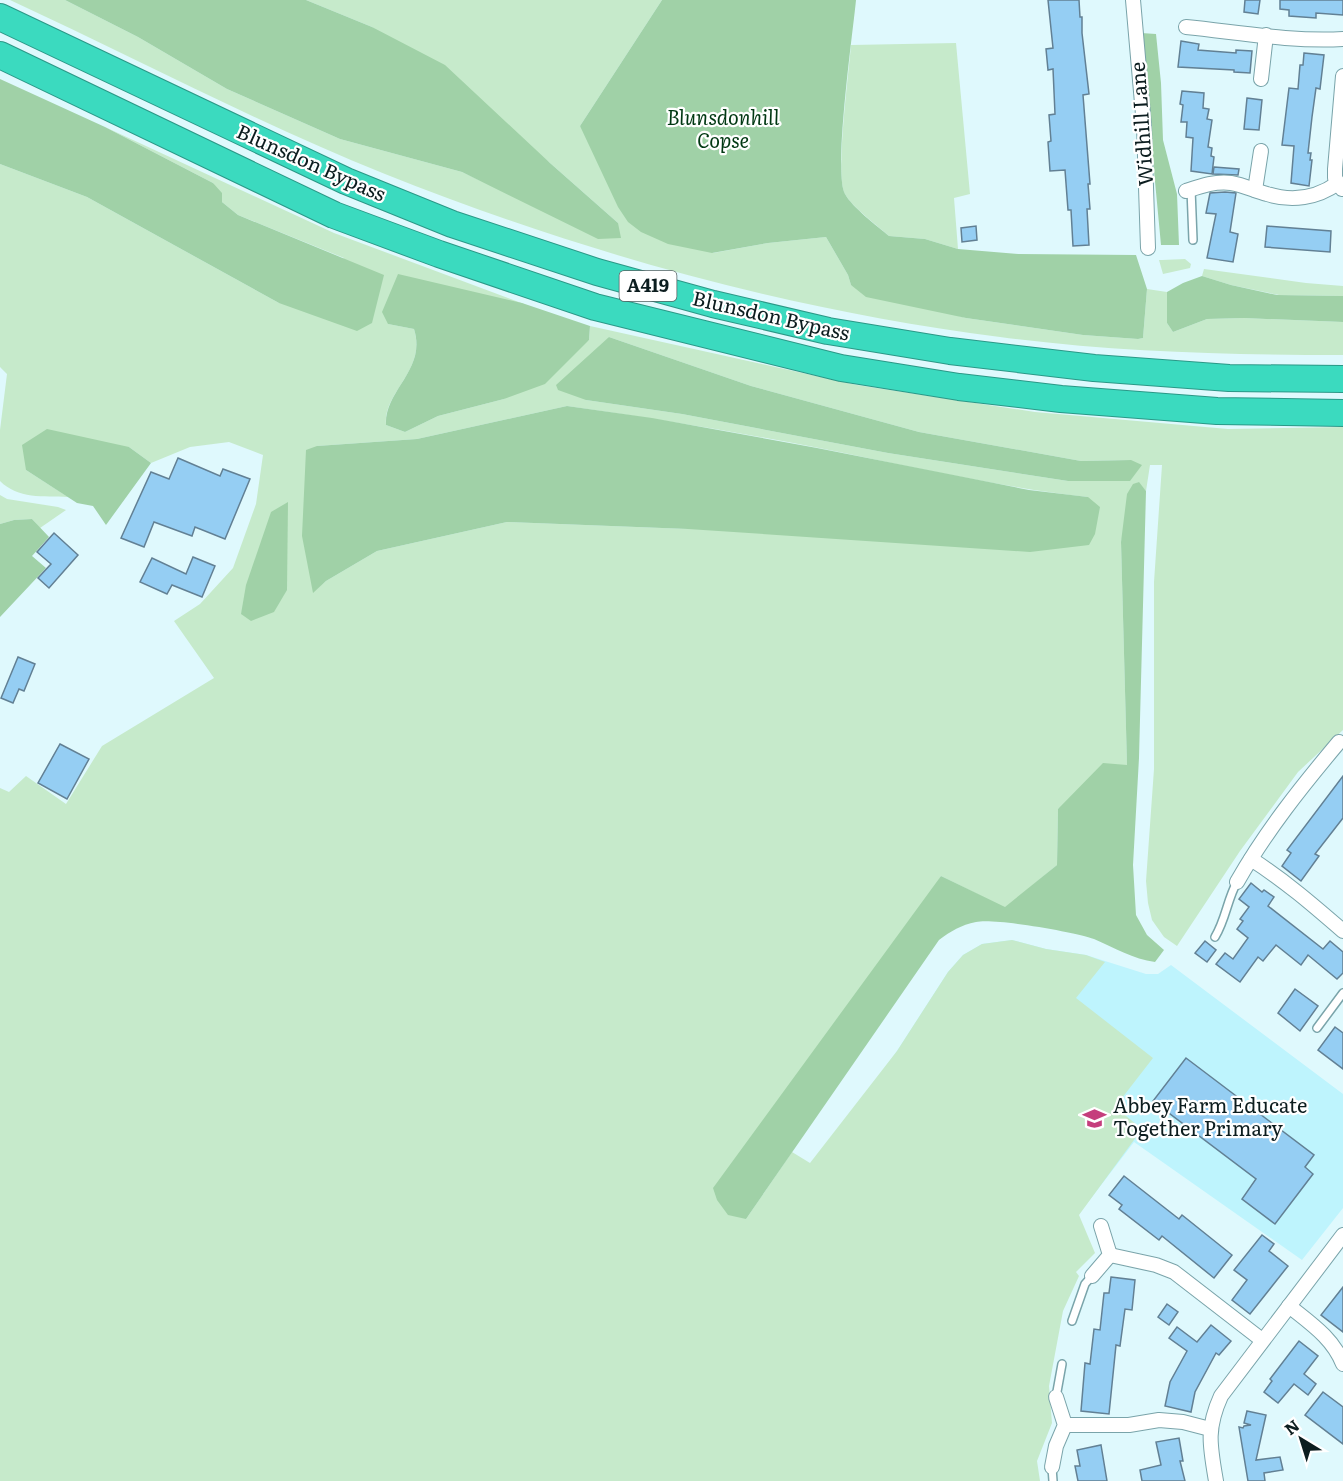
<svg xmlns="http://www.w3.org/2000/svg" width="1343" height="1481" font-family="Literata,serif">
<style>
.built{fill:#bef4fd}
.green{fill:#c6eacb;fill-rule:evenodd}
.forest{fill:#a0d1a7}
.building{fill:#95cef3;stroke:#628094;stroke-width:1.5}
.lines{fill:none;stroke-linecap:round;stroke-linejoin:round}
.lane-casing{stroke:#7aa4aa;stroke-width:10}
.street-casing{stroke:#7aa4aa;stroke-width:16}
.highway-casing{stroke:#2b9887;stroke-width:28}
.lane{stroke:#fff;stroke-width:7}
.street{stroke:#fff;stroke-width:14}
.highway{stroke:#3bdabf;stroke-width:26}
.labels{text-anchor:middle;stroke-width:4.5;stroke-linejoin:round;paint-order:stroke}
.shield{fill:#fff;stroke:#556162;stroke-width:1.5}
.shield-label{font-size:18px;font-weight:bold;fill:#0c1d1f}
.park-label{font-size:20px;font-style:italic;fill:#003812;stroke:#fff}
.street-label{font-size:20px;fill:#0c1d1f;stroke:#fff}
.poi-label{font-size:20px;fill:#0c1d1f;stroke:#fff;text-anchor:start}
</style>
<rect width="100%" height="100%" fill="#dff9fd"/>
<path class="built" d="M1012,940l34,9 40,6 60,19h12l13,-9 172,129v114l-41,52 -168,-118 -62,81 -204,-132 29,-40 51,-79 15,-17 19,-11z"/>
<g class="green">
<path d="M10,0h55l73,37 89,52 113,50 122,33 64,30 92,21 -68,-60 -178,-136 -66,-27h356l-82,126 133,127 55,-10 58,-6 22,38 3,10 115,33 117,17 55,4 5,-1 4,-49 20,3v31l6,9 34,-13 37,-1 99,4v33c-114,0 -229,-3 -343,-18 -211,-27 -417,-84 -615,-163 -127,-51 -250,-116 -375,-174z"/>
<path d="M956,43l14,151 -16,4 4,51 -33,-10 -36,-3c-11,-10 -38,-30 -44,-42 -10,-19 4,-122 6,-149z"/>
<path d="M105,127l229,106 190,71 -136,20 26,5c13,42 -31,62 -28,96l19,7 33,-16 66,-17 85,-59 1,-14 267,59 178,27 193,17 115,-2v303l-45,42 -58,79 -63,95 -13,-9 -12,-17 -4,-17 -2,-22 8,-112v-187l8,-117h-12l-4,26 -8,-9 -17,60 6,223 -69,44 -1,56 -52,43 -64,-32 -195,343 46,-67 18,11 87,-112 51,-79 15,-17 19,-11 30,-4 34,9 40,6 19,7 -29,36 77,60 -38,49 27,22 -63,86 16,38 -19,19 3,4 -16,35 -14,75 3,37 -15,38 3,20h-1040v-693l9,4 17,-16 40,28 36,-58 112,-68 -40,-57 26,-17 33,-36 23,-64 7,-49 -34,-13 -39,5 -39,16 -22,-16 -103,23 42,27c-25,-1 -50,2 -68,-16v-51l7,-56 -7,-7v-203l87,33 192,106 65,-45 -106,-43 -16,-13 -9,-19zM609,337l142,49 168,46 162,29 50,-1 -63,21 -180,-28 -206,-39 -96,-14zM567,406c85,12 169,26 252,42 90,18 179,39 269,49l-400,32 -181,-7 -130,29 -51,30 -13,11 4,-146 100,-7z"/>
<path d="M1185,259l6,5 -1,4 -27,6 -4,-14h3z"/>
<path d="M1204,269l102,14 37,3v10l-64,-1 -48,-10 -29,-9z"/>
<path d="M0,495l7,4 51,8 8,3 -26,18 -8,-9 -18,1 -14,4z"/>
</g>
<g class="forest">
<path d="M65,0h241l66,27 73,38 105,98 68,60 3,15 -23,1 -136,-67 -122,-33 -113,-50 -89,-52z"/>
<path d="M662,0h194c-3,32 -23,174 -11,194 7,13 32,32 44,42l36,3 33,10 60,5 118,1 11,34 -4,49 -5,1 -55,-4 -117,-17 -100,-21 -15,-12 -3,-10 -22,-38 -58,6 -56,10 -44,-9 -27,-12 -13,-10 -10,-15 -38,-81z"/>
<path d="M1141,33l15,1 5,49 2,57 14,54 2,51h-18z"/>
<path d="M0,79l105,48 108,56 9,10v9l16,13 146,60 -12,48 -15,8 -78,-28 -192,-106 -87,-33z"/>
<path d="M398,274l124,29 68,23 -1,14 -44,44 -41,15 -66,17 -33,16 -19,-7c-2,-35 41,-55 28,-96l-26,-5 -6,-12z"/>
<path d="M1202,276l29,9 46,10 66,1v26l-99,-4 -37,1 -34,13 -6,-9v-31l16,-9z"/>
<path d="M609,337l142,49 168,46 162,29 50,-1 11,5 -12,16h-62l-180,-28 -206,-39 -96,-14 -28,-10 -2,-5z"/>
<path d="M567,406l85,12 165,30 212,42 59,7 12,10 -5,27 -6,11 -59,7 -342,-23 -181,-7 -130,29 -51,30 -13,12 -11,-57 4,-86 11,-4 100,-7z"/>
<path d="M47,429l82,18 22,16 -45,62 -13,-19 -16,-3 -51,-33 -4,-25z"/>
<path d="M1139,482l7,9 -7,267 -6,107 3,50 11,20 17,15 -9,12c-22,-3 -40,-14 -61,-23 -19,-7 -99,-21 -118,-17 -15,3 -25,9 -37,18l-193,279 -18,-4 -11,-15 -4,-12 228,-312 64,31 52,-42 1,-56 45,-46 24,2 -6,-223 6,-48 6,-10z"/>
<path d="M288,502l-1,88 -13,22 -23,9 -10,-7 5,-29 25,-73z"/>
<path d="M32,519l17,18 -17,19 14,12 -46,49v-93l14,-4z"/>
</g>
<g class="building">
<path d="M1048,0h31l1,17h2v16l7,61 -6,1 7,89h-2l2,25h-3l2,36 -16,1 -2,-36h-3l-3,-40 -15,1 -2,-29 3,-1 -2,-26 6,-1 -2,-45 -5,1 -2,-21 7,-1z"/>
<path d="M1245,0h15l-2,14 -14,-2z"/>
<path d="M1280,0h63v15l-27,-2v5l-27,-2v-6l-9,-1z"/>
<path d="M1181,41l18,3 -1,6 38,3v-3l16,1 -2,22 -16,-1v-2l-56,-3z"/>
<path d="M1304,53l20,2 -4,34 -4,-1 -4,29 -4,36h3l-1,7h2l-3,26 -18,-3 3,-37 -12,-1 7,-57 9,1 2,-24h3z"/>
<path d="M1182,91l22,2 -1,15 6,1 -2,10 5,1 -4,27 4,1 -1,8 3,1 -2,17 -21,-3 2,-33 -7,-1 1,-15h-6l2,-17 -3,-1z"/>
<path d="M1247,98l15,2 -3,30 -15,-1z"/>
<path d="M1214,167l25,2 -1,6 -25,-1z"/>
<path d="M1225,192l11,1 -6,39 8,2 -5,28 -26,-4 9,-44 -10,-1 4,-20z"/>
<path d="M976,226l1,14 -15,2 -1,-14z"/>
<path d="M1267,226l64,5 -1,21 -65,-5z"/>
<path d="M178,458l42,18 3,-7 27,10 -25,60 -30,-12 -3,9 -38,-14 -10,25 -23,-9 30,-66 18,7z"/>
<path d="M54,533l24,22 -29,33 -11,-10 13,-14 -14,-12z"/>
<path d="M193,557l22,9 -13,31 -30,-12 -5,9 -27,-12 12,-24 34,16z"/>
<path d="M18,657l17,7 -11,27 -5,-2 -6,14 -12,-5z"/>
<path d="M60,744l29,15 -22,40 -29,-16z"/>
<path d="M1343,776v42l-28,36 4,2 -18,25 -19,-15 9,-13 -4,-3z"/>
<path d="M1251,883l11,9 2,-2 10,7 -6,9 55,43 7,-8 13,11v21l-6,6 -29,-24 -7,10 -25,-20 -13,16 -5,-4 -18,25 -24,-18 9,-11 8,6 15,-21 -11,-9 6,-8 -3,-2 9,-12 -10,-8z"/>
<path d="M1205,941l11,9 -9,12 -12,-9z"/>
<path d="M1295,989l23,17 -18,25 -22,-18z"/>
<path d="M1335,1027l8,6v36l-25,-19z"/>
<path d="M1186,1058l128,97 -9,12 8,7 -38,50 -33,-25 14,-20 -103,-78z"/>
<path d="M1124,1176l55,43 3,-4 50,40 -18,23 -52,-42 -3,4 -40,-31 3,-4 -13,-10z"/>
<path d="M1262,1235l12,9 -5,7 19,15 -38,48 -18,-14 15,-20 -13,-10z"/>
<path d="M1111,1277l24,3 -3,30 -7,-1 -5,37 -4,-1 -7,69 -28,-3 4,-48 5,1 4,-35 6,1 4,-37h5z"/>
<path d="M1343,1287v45l-22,-17z"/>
<path d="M1167,1304l11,8 -9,13 -11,-8z"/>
<path d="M1211,1325l20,16 -12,14 -3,-2 -21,39 -4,20 -26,-6 5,-24 17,-31 -18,-13 8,-11 20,15z"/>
<path d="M1299,1341l19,15 -14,18 12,10 -8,11 -14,-11 -16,19 -14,-11 8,-11 -2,-2z"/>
<path d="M1323,1392l20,15v37l-38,-29z"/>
<path d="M1247,1411l19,4 -10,45 24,-3 3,13 -19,3 1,8h-17l-9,-54 4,1 1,-2 7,-1 -7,-2z"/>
<path d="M1179,1438l4,23h-3l5,20h-43l-2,-11 21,-5 -5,-23z"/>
<path d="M1101,1445l6,36h-29l-3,-15h5l-3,-16z"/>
</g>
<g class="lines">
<defs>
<g id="lane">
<path d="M1191,189l2,51"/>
<path d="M1215,937c11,-18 12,-37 22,-55"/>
<path d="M1317,1028l26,-35"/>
<path d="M1072,1321l13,-37 7,-8"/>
<path d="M1056,1397l6,-33"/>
<path d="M1052,1467l1,14"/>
</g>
<g id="street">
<path d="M1133,0l11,126 4,122"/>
<path d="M1186,27c51,5 105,15 157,12"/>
<path d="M1261,79l5,-44"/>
<path d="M1342,189l-7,-11v-9l8,-93"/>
<path d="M1255,190l6,-39"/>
<path d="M1186,191c15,-5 29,-10 45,-8 13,2 24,8 36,11 25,8 50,4 71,-11"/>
<path d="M1251,859c33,21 62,46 92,72"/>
<path d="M1237,882c29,-51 65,-96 102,-140"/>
<path d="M1110,1255l46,10 18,7 88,68"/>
<path d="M1092,1276l18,-21 -9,-29"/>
<path d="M1289,1306c21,17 44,32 54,58"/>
<path d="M1065,1425h64l30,-5 24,2 27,7"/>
<path d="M1052,1467l4,-21 9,-21 -9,-28"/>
<path d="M1216,1481c-6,-35 -10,-52 5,-85l122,-161"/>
</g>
<g id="highway">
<path d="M0,17l346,164 106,43 145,48 116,32 115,27 122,20 144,17 135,10 114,1"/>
<path d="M0,55l334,160 105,39 156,53 246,61 118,19 102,12 156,12 126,2"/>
</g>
</defs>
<use href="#lane" class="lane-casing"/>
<use href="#street" class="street-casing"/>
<use href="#highway" class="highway-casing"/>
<use href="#lane" class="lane"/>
<use href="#street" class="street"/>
<use href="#highway" class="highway"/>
</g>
<defs>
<symbol id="school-bare" viewBox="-9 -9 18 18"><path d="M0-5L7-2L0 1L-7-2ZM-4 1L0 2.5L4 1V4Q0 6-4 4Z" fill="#c53e7d" stroke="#fff" stroke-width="2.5" paint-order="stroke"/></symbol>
</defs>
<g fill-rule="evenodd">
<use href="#school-bare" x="1078" y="1102" width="33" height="33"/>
</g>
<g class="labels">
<rect class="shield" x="619.5" y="271" width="57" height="30" rx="4.5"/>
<g class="shield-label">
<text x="648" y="292">A419</text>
</g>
<g class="park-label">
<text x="723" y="125">Blunsdonhill<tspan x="723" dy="23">Copse</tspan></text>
</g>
<g class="street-label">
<text transform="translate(1142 124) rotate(-94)" y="7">Widhill Lane</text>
<text transform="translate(311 163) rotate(24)" y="7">Blunsdon Bypass</text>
<text transform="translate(771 316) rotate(13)" y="7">Blunsdon Bypass</text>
</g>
<g class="poi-label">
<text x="1113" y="1113">Abbey Farm Educate<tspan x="1113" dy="23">Together Primary</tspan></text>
</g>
</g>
<g transform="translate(1301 1439) rotate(322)" stroke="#ffffff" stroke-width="4.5" paint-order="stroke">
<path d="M0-4.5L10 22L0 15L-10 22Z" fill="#0c1d1f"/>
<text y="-9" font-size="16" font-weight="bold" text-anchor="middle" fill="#0c1d1f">N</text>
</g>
</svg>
